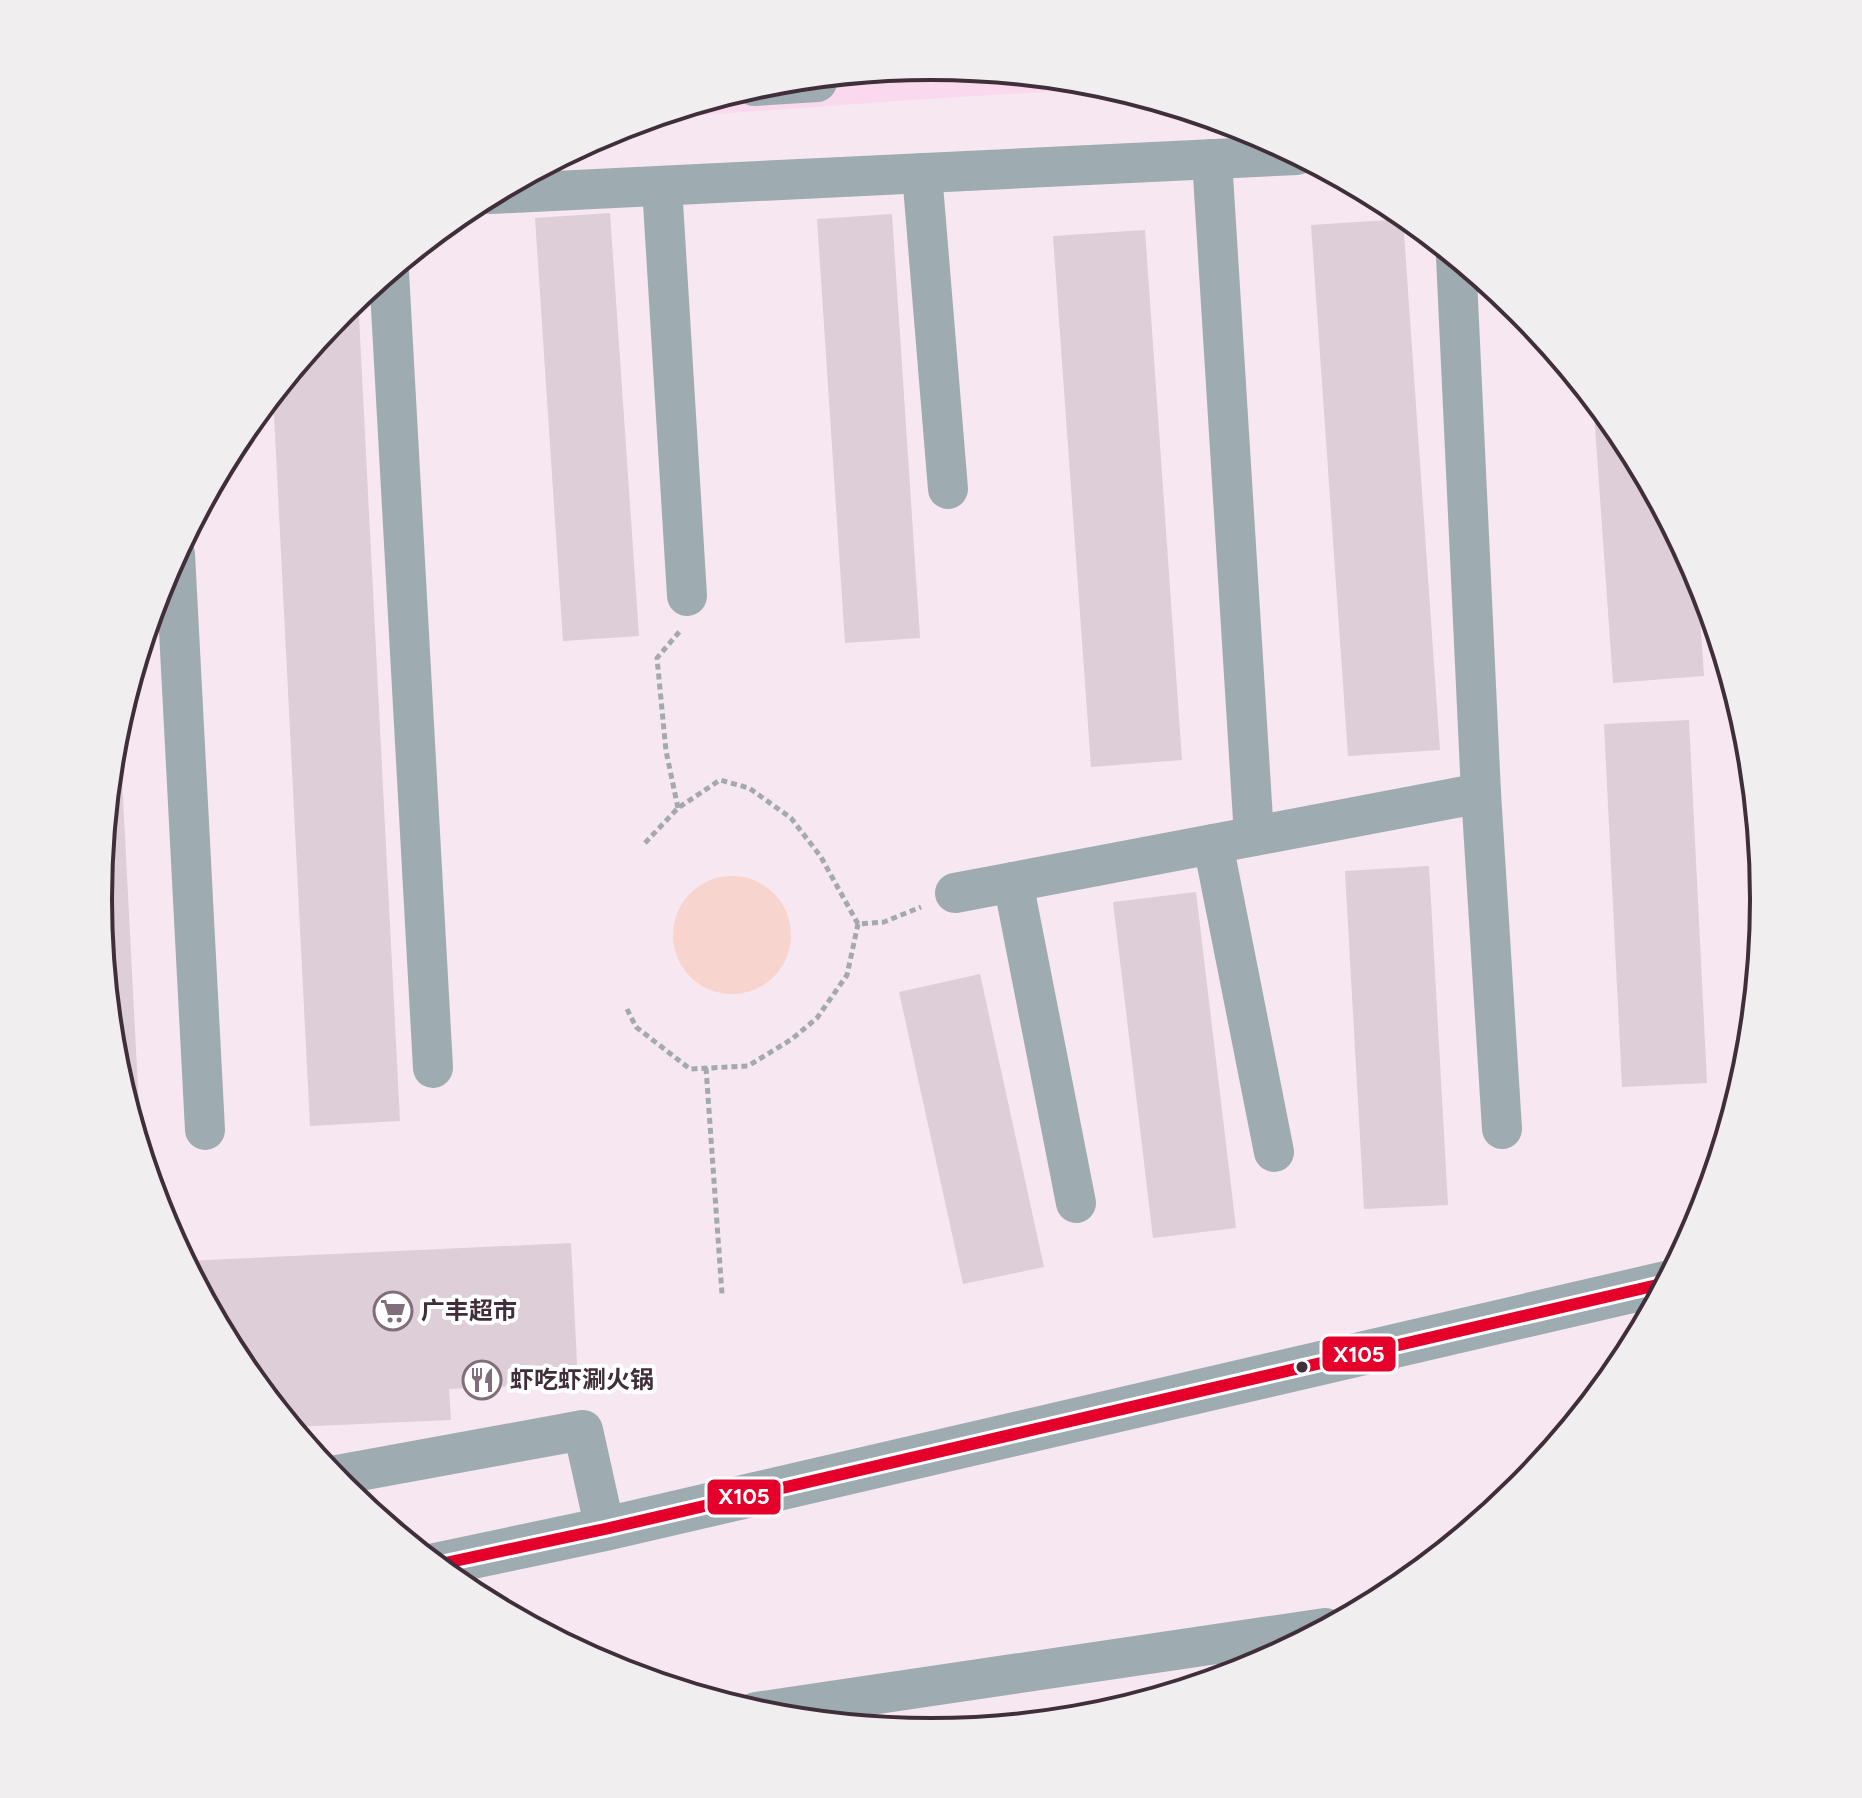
<svg xmlns="http://www.w3.org/2000/svg" width="1862" height="1798" font-family="Figtree,'Noto Sans SC',sans-serif">
<style>
.built{fill:#fad8ed}
.green{fill:#f7d4ce}
.building{fill:#ddced7}
.lines{fill:none;stroke-linecap:round;stroke-linejoin:round}
.path{stroke:#a4a9af;stroke-width:5;stroke-dasharray:6 4;stroke-linecap:butt}
.minor{stroke:#9eacb2;stroke-width:40}
.tertiary{stroke:#9eacb2;stroke-width:44}
.bus-1-casing{stroke:#fff;stroke-width:18}
.bus-1{stroke:#e4002b;stroke-width:12}
.bus-dot{fill:#402f3a;stroke:#fff;stroke-width:3}
.labels{text-anchor:middle;stroke-width:8;stroke-linejoin:round;paint-order:stroke}
.poi-label{font-size:24px;font-weight:bold;fill:#402f3a;stroke:#fff;text-anchor:start}
.rim{fill:none;stroke:#402f3a;stroke-width:4}
.line-badge{stroke:#fff;stroke-width:3}
.badge-label{font-size:22px;text-anchor:middle;font-weight:bold;fill:#fff}
</style>
<rect width="100%" height="100%" fill="#f6e7f0"/>
<path class="built" d="M931,66l163,16 20,6 -190,11 -277,20 122,-37z"/>
<circle class="green" cx="732" cy="935" r="59"/>
<g class="building">
<path d="M610,213l29,423 -76,5 -28,-423z"/>
<path d="M892,214l28,424 -75,5 -28,-424z"/>
<path d="M1403,219l37,531 -92,6 -37,-531z"/>
<path d="M1145,230l37,530 -91,7 -38,-531z"/>
<path d="M358,297l42,824 -90,5 -37,-731 69,-85z"/>
<path d="M1593,398l31,39 73,137 7,102 -91,7z"/>
<path d="M119,720l22,427h-1l-26,-86 -16,-162 16,-163z"/>
<path d="M1689,720l18,363 -85,4 -18,-363z"/>
<path d="M1429,866l19,339 -84,4 -19,-338z"/>
<path d="M1196,892l40,336 -83,10 -40,-336z"/>
<path d="M980,974l64,293 -81,17 -64,-292z"/>
<path d="M571,1243l7,140 -129,6 2,31 -159,7 -54,-66 -53,-100z"/>
</g>
<g class="lines">
<g class="path">
<path d="M678,808l-12,-57 -9,-93 23,-27"/>
<path d="M645,843l33,-35 42,-28 29,8 42,30 30,39 37,67 26,-2 37,-15"/>
<path d="M627,1009l9,18 54,42 58,-3 44,-27 25,-21 30,-43 11,-51"/>
<path d="M706,1068l16,226"/>
</g>
<g class="minor">
<path d="M754,86l63,-4"/>
<path d="M1212,159l42,677"/>
<path d="M922,173l26,316"/>
<path d="M662,186l25,410"/>
<path d="M491,194l806,-39"/>
<path d="M1456,257l25,536 21,336"/>
<path d="M389,272l44,796"/>
<path d="M175,554l30,576"/>
<path d="M1213,844l61,308"/>
<path d="M1013,882l63,321"/>
<path d="M955,893l526,-100"/>
<path d="M332,1476l251,-46 22,99"/>
<path d="M756,1712l569,-84"/>
</g>
<path class="tertiary" d="M435,1565l170,-36 1061,-246"/>
<defs>
<path id="bus-1" d="M436,1565l169,-36 1061,-246"/>
</defs>
<use href="#bus-1" class="bus-1-casing"/>
<use href="#bus-1" class="bus-1"/>
</g>
<defs>
<symbol id="supermarket-ring" viewBox="-11 -11 22 22"><circle r="9.5" fill="#fff" stroke="#806f7a" stroke-width="1.5"/><path d="M-6-5.5h2.5l.6 2H6L4.5 2H-2.5L-4.4-4H-6ZM-1.5 3.2a1.3 1.3 0 1 0 .1 0ZM3 3.2a1.3 1.3 0 1 0 .1 0Z" fill="#806f7a"/></symbol>
<symbol id="restaurant-ring" viewBox="-11 -11 22 22"><circle r="9.5" fill="#fff" stroke="#806f7a" stroke-width="1.5"/><path d="M-5-6h1v4h1v-4h1v4h1v-4h1v5L-1.5 .5V6h-2V.5L-5-1ZM5-6V6H3V1.5H1.5Q1.5-4 5-6Z" fill="#806f7a"/></symbol>
</defs>
<g fill-rule="evenodd">
<use href="#supermarket-ring" x="371" y="1289" width="44" height="44"/>
<use href="#restaurant-ring" x="460" y="1358" width="44" height="44"/>
</g>
<circle class="bus-dot" cx="1302" cy="1367" r="7"/>
<g class="labels">
<g class="poi-label">
<text x="421" y="1319">广丰超市</text>
<text x="510" y="1388">虾吃虾涮火锅</text>
</g>
</g>
<path d="M0 0H1862V1798H0ZM112 899a819 819 0 1 1 1638 0a819 819 0 1 1-1638 0Z" fill="#f0eeef" fill-rule="evenodd"/>
<path class="rim" d="M112 899a819 819 0 1 1 1638 0a819 819 0 1 1-1638 0Z"/>
<g class="line-badge">
<rect x="1321" y="1335" width="76" height="38" rx="8" fill="#e4002b"/>
<rect x="706" y="1478" width="76" height="38" rx="8" fill="#e4002b"/>
</g>
<g class="badge-label">
<text x="1359" y="1362">X105</text>
<text x="744" y="1504">X105</text>
</g>
</svg>
